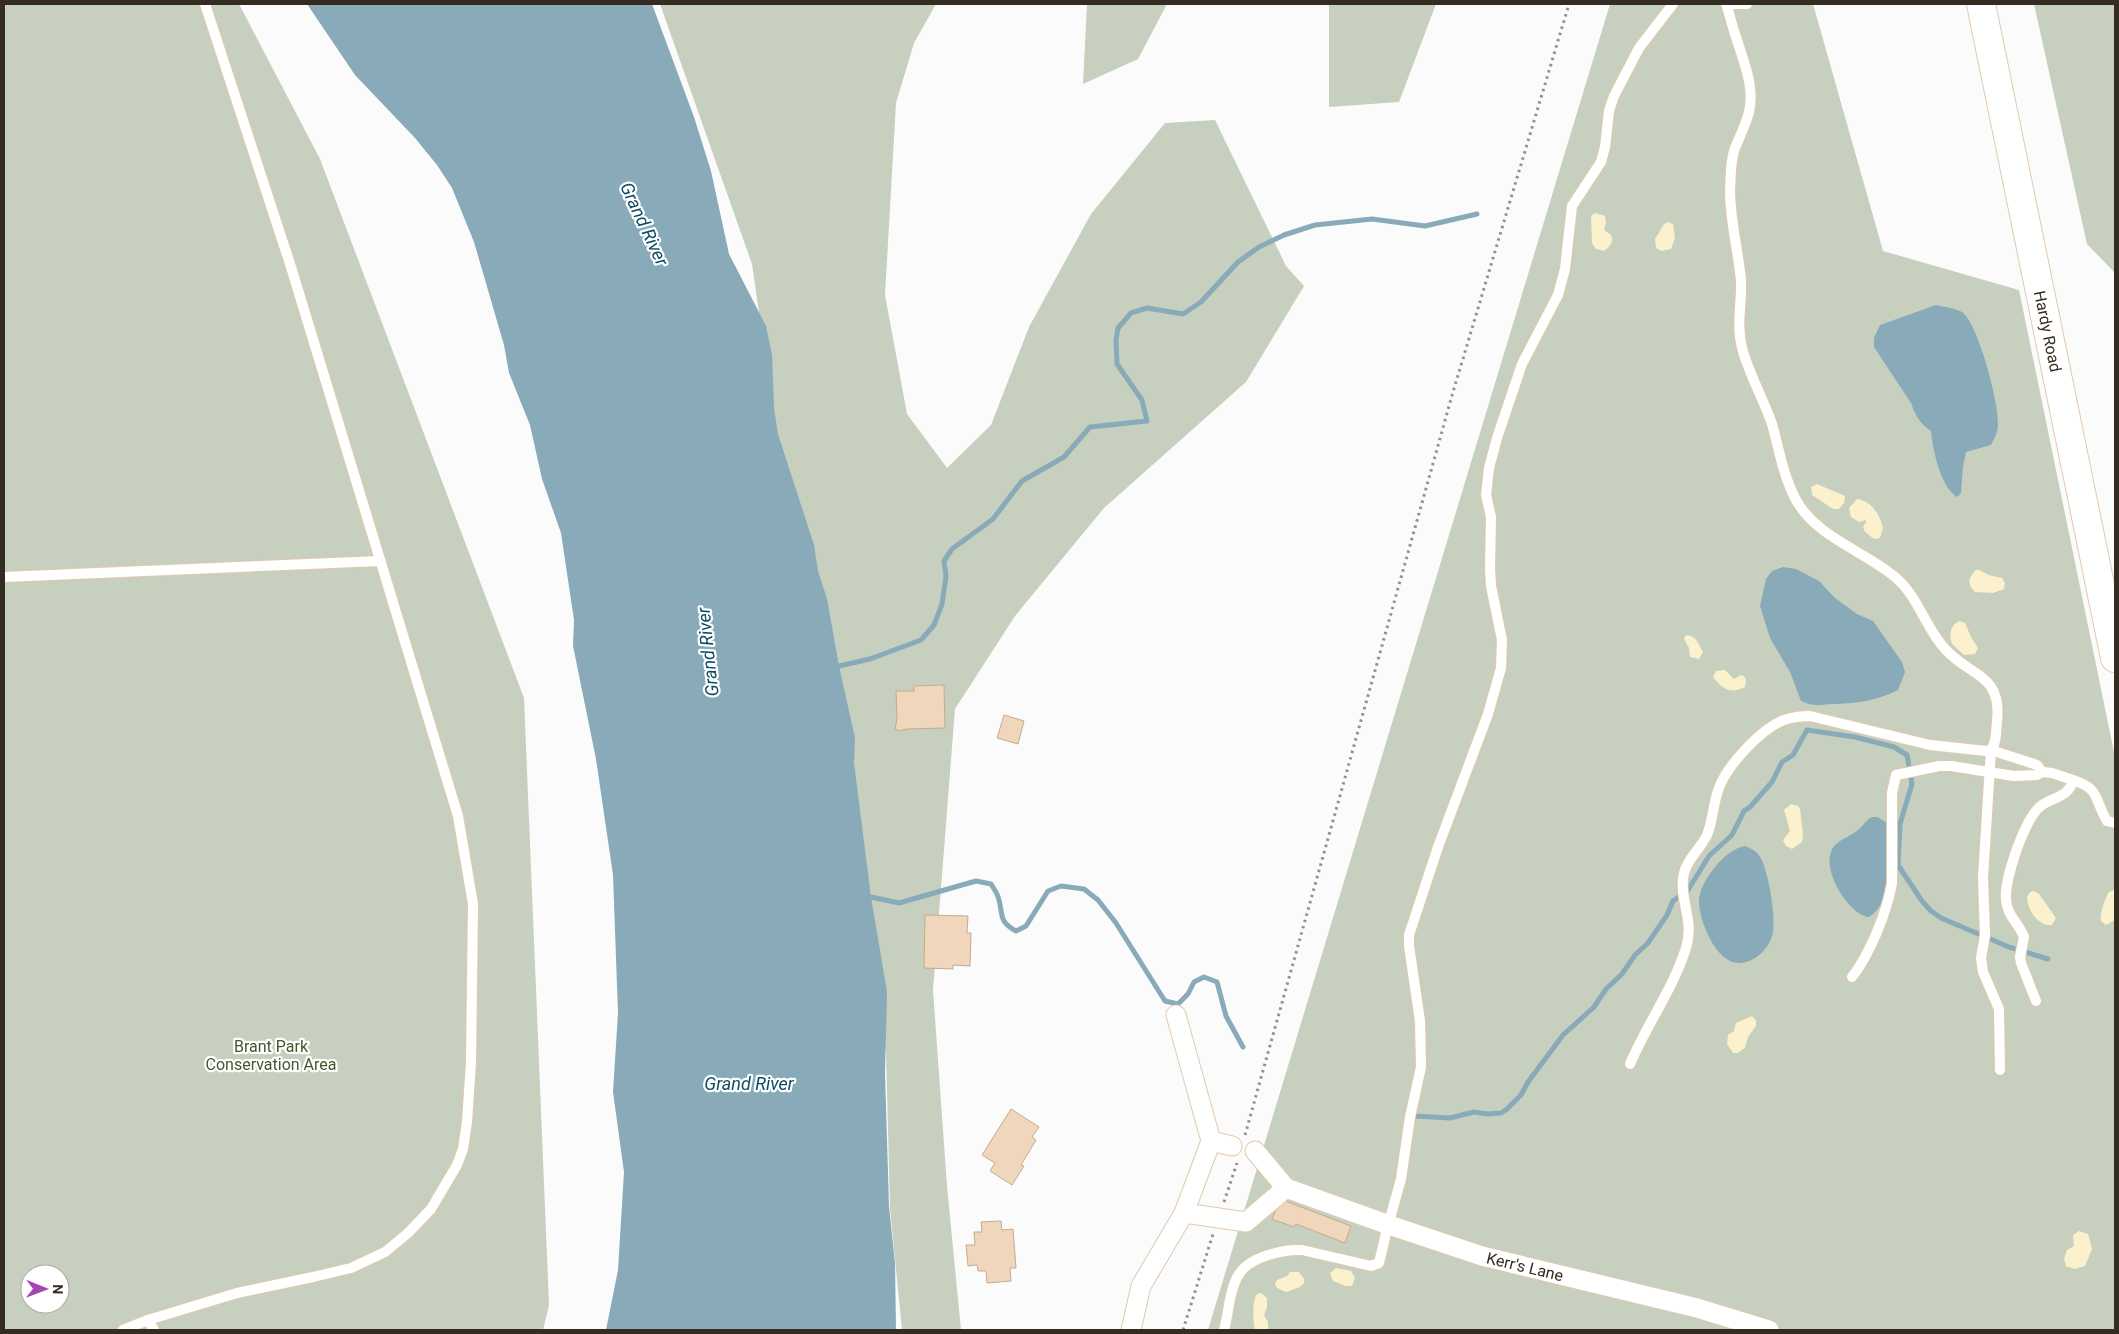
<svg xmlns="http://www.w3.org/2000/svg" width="2119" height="1334" font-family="Roboto,sans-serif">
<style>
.green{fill:#c7cfbe;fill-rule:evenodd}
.sand{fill:#fbf1cc}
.water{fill:#89aab9}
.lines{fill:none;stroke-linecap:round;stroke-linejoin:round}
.stream{stroke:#89aab9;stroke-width:5}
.building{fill:#f0d7bb;stroke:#c3ab91}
.lane-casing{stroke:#e2c9ae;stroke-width:12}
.street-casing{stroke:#e2c9ae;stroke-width:21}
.secondary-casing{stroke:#e2c9ae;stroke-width:30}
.path{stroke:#95908a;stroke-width:3;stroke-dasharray:2.5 4;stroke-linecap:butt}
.lane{stroke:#fff;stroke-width:10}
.street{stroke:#fff;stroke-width:19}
.secondary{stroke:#fff;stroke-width:28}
.labels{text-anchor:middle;stroke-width:4.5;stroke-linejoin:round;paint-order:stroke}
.street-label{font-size:16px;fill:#352c21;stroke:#fff}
.park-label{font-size:16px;fill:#46582b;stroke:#fff}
.water-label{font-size:18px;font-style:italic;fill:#0c4c64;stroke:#fff}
</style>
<rect width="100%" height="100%" fill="#fbfbfb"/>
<g class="green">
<path d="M4,4h235l81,155 204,539 25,607 -6,25h-539zM30,1274h30v30h-30z"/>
<path d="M660,4h276l-22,39 -18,60 -11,192 22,119 40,54 44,-43 38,-98 62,-113 74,-91 50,-3 71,146 18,20 -58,96 -142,126 -89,108 -60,93 -22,281 14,196 14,144h-59l-12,-122 -4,-157 -52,-412 -34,-96 -21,-90 -27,-189z"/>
<path d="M1087,4h80l-29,55 -55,25z"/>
<path d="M1329,4h107l-37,98 -70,5z"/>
<path d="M1610,4h203l70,247 136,39 96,467v573h-907z"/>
<path d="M2034,4h81v269l-28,-29z"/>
</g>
<g class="sand">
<path d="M1595,213l10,3 1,6 -2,8 7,5c3,7 -1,12 -7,16l-8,-2 -4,-6 -1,-27z"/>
<path d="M1668,222l5,2 2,14 -4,11 -10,2 -5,-3 -1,-10c6,-5 5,-13 13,-16z"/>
<path d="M1817,484l28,12 -1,7 -5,6h-6l-21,-14 -1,-8z"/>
<path d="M1857,499c15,2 23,16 26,29l-3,10 -6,1 -9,-7 -2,-5 3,-5 -1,-2 -6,2 -8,-5 -2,-9z"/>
<path d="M1976,570h3l10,5 13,3 3,5 -1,6 -11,4 -18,-1c-8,-7 -7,-15 1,-22z"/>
<path d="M1959,621l6,2 6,14 7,11 -3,6 -11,1 -12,-11c-3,-10 -2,-18 7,-23z"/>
<path d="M1686,635c10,0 13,10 17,17l-4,7 -9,-2 -1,-9 -5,-9z"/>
<path d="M1725,670l9,9 7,-4 4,2 1,4 -1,6c-14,8 -24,1 -32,-10l3,-6z"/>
<path d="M1791,804l7,2 2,3 3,26 -1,7 -10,7 -6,-3 -3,-6 7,-9 -6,-21z"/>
<path d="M2115,889v31l-9,5 -5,-4c-2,-7 4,-21 7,-28z"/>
<path d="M2034,891l5,3 17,24 -4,7c-14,2 -25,-16 -25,-28l3,-5z"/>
<path d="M1752,1016l4,4v6l-8,11 -3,11 -7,5h-5l-6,-9 1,-9 6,-4 2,-8z"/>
<path d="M2079,1231l9,3 4,15 -7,17 -11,3 -8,-3 -2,-7 3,-9 7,-4 -1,-11z"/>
<path d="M1336,1268l15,3 4,7 -3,8h-6l-13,-5 -3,-8z"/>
<path d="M1290,1272h9l5,7v4l-4,4 -14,5 -9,-4 -2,-4 2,-4 10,-4z"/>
<path d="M1261,1293l6,5v9l-3,8 4,7v8h-13c-2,-8 -3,-30 2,-36z"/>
</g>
<g class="water">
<path d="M307,4h345l42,113 17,54 18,83 37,72 6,29 2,53 4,26 36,111 4,26 9,28 12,67 16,72 -1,25 17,134 16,95 -2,81 4,133 6,57 1,67h-290l12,-60 6,-98 -11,-80 5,-79 -5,-138 -17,-116 -23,-113 1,-26 -13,-87 -19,-54 -12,-54 -21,-52 -5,-28 -30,-103 -22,-54 -15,-23 -22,-27 -60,-63z"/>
<path d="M1936,305c8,2 19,3 26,7 16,11 37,91 36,112 0,8 -3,13 -7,21l-25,7 -3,14 -2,27 -4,4c-17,-11 -24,-47 -26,-66 -11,-7 -16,-16 -20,-28l-37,-56v-9l6,-13z"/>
<path d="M1783,567l13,2 23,12 16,17 22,16 16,7 29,41 3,10 -7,18c-20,10 -38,13 -62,14 -16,0 -19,4 -35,-3l-11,-29 -20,-34 -10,-32 6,-27 6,-8z"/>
<path d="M1872,817h5l9,5 3,6c0,26 6,73 -20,89 -20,-2 -46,-45 -38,-65 3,-11 19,-15 27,-22 5,-4 8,-10 14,-13z"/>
<path d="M1745,846c4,2 10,4 13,8 10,11 18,63 15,78 -2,15 -18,31 -34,31 -23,0 -40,-42 -40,-62 0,-19 27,-53 46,-55z"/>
</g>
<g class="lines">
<g class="stream">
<path d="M839,666l31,-7 51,-19 13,-15 8,-21 4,-28 -2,-15 8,-12 41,-30 29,-38 42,-24 26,-30 57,-6 -5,-21 -25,-36 -1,-24 2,-12 13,-15 16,-5 36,6 18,-12 37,-40 21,-15 25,-12 31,-10 57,-6 53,7 52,-12"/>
<path d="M871,897l28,6 77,-22 15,3c3,5 7,10 8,16 4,16 0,22 17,31l10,-5 22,-35 13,-5 23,3 14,11 18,23 49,78 13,3 10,-10 6,-12 10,-5 13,5 9,34 17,31"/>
<path d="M1414,1116l36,2 24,-6 13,2 14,-1 6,-4 14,-14 7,-13 35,-47 31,-28 12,-18 16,-15 13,-19 13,-12 19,-28 6,-14 15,-11 21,-34 23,-21 12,-24 6,-4 22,-25 10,-20 11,-7 14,-25 48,7 39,10 13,8 5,29 -12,40 -2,41 24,36 9,10 10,7 68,29 39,12"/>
</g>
</g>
<g class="building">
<path d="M944,685l1,43 -39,1 -6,2 -5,-2 2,-10 -1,-28h18v-5z"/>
<path d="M1004,715l20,6 -6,23 -21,-6z"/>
<path d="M925,915l43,1 -1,17h4l-1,33 -17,-1v4l-29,-1z"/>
<path d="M1011,1109l28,18 -7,10 4,3 -15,25 3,1 -12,19 -22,-14 5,-8 -13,-8z"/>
<path d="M1280,1199l71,27 -6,17 -49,-19 -2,3 -22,-8z"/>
<path d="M1001,1221l1,9 11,-1 3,39h-6l1,13 -24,2 -1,-12h-8l-1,-6 -9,1 -2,-21h9l-1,-13h8l-1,-10z"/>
</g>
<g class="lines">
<defs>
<g id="lane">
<path d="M4,577l376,-16"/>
<path d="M2073,780c28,9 21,20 34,41l8,2"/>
<path d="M1852,977c18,-23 35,-65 40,-94v-90l4,-18 43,-9h12l63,10 23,-1 5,-3 10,1 21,7c-3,16 -19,17 -31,25 -17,12 -38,74 -36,95 1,16 13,23 18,37l-4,20 1,6 15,38"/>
<path d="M1630,1064c17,-40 43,-75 56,-116 9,-29 -8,-49 -2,-75 3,-14 17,-25 23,-38 7,-17 6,-36 14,-52 10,-21 41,-55 63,-63 9,-3 17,-4 26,-4l120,29 56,6 5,-1c6,-8 5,-20 6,-29 5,-47 -26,-44 -51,-71 -21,-22 -27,-53 -51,-73 -32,-27 -80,-40 -100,-79 -12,-23 -16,-49 -23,-74 -9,-26 -23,-50 -30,-76 -6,-23 0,-45 -1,-68 -3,-30 -11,-60 -11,-90 1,-14 0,-29 5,-42 5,-12 11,-24 14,-36 6,-26 -6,-52 -13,-75 -4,-11 -6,-22 -10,-33h21"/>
<path d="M2000,1070l-1,-61 -16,-37 -2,-14 4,-23 -2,-57 8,-128 46,15 5,7"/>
<path d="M148,1320l6,10"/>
<path d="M123,1330l25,-10 89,-27 76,-16 38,-9 34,-16 23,-19 23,-24 26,-44 6,-16 4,-27 4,-60 2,-158 -15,-88 -167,-549 -86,-263"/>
<path d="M1224,1330c5,-18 5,-40 15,-56 11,-17 44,-25 63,-24l69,16 8,-3 8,-34 14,-50 9,-62 11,-50 -1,-46 -11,-75v-11l29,-88 50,-133 13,-46 1,-28 -11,-54 -1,-19 1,-50 -5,-22 3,-27 8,-30 25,-74 36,-69 7,-26 7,-63 29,-44 4,-15 4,-36 5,-15 25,-48 34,-44"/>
</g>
<g id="street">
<path d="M1176,1015l35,126 21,5"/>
<path id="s1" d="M1255,1151l31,37 103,37 93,31 215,52 72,22"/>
<path d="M1184,1213l62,9 40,-34"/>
<path d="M1131,1330l10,-44 43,-73 27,-72"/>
</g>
<g id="secondary">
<path id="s2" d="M1981,4l134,654"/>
</g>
</defs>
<use href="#lane" class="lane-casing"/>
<use href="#street" class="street-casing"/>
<use href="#secondary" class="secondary-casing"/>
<g class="path">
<path d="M1245,1135l208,-743 116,-388"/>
<path d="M1224,1202l13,-39"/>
<path d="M1183,1330l30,-96"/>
</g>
<use href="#lane" class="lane"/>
<use href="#street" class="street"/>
<use href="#secondary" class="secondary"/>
</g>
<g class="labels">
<g class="street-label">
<text dy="6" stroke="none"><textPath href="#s2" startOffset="334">Hardy Road</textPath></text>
<text dy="6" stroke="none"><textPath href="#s1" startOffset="300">Kerr's Lane</textPath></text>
</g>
<g class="park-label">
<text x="271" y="1052">Brant Park<tspan x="271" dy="18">Conservation Area</tspan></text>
</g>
<g class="water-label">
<text transform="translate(644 224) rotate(65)" y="6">Grand River</text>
<text transform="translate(708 652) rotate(-96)" y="6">Grand River</text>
<text x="749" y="1090">Grand River</text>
</g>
</g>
<rect width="2119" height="1334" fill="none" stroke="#352c21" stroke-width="10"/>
<g transform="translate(45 1289) rotate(91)"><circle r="24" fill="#ffffff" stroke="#aeaba6"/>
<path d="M0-4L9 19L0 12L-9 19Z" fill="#a247b1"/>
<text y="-8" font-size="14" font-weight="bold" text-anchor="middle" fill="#352c21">N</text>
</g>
</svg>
